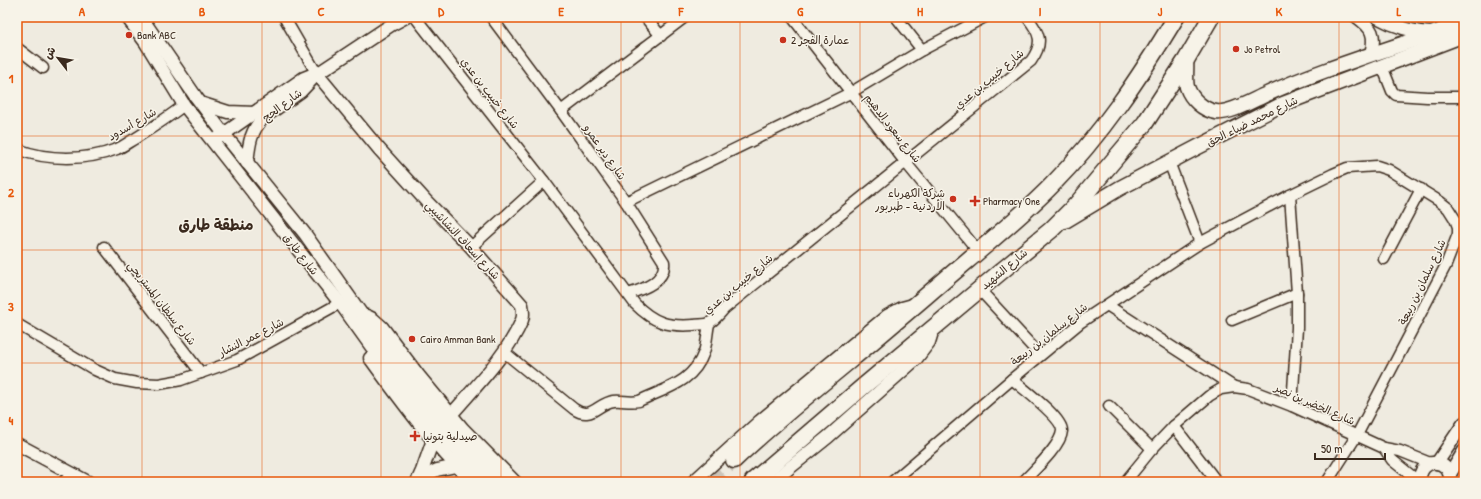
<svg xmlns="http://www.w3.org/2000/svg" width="1481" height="499" font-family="'Patrick Hand','Playpen Sans Arabic',sans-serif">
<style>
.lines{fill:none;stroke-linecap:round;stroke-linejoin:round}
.trunk-tunnel{stroke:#cbc4b9;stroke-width:16;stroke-dasharray:16 8;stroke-linecap:butt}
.minor-casing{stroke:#3b2a1e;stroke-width:13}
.tertiary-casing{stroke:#3b2a1e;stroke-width:15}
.secondary-casing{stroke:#3b2a1e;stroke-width:17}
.trunk-casing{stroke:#3b2a1e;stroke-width:19}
.minor{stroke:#f7f3e8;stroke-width:10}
.tertiary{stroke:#f7f3e8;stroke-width:12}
.secondary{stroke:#f7f3e8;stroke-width:14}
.trunk{stroke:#f7f3e8;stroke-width:16}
.grid{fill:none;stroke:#e8590c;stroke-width:1;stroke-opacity:0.55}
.poi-dot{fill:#c8321e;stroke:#f7f3e8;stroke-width:1.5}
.labels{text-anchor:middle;stroke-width:3;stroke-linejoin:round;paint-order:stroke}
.poi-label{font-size:11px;fill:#3b2a1e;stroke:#f7f3e8;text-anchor:start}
.street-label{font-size:11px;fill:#3b2a1e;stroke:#f7f3e8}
.district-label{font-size:15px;font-weight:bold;fill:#3b2a1e;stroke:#f7f3e8}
.neatline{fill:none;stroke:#e8590c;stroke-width:1.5}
.grid-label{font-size:13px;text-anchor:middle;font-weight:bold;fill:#e8590c}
</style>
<rect width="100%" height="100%" fill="#efebe0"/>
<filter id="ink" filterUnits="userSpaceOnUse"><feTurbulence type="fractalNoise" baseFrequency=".025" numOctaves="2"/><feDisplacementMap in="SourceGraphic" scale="8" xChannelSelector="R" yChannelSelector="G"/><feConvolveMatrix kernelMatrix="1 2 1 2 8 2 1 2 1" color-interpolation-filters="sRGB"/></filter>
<g filter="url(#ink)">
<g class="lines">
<path class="trunk-tunnel" d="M709,482l25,-22"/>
<defs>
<g id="minor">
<path d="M284,17l33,57"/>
<path d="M415,17l129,164 91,123c19,19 33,23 59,21 4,-1 12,0 15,-2 6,-3 11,-10 16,-15l306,-247c13,-18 9,-28 -4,-44"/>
<path d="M491,17l70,94 65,91 38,60c2,19 -20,27 -36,32"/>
<path d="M645,17l16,19"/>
<path d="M792,17l114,146 72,88"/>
<path d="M896,17l26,33"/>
<path d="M17,48l26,20"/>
<path d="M1382,66l10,25 4,4 31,2h37"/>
<path d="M561,111l124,-94"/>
<path d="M17,149c31,12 69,12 100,0 7,-3 13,-8 19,-11 17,-11 33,-21 48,-33"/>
<path d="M1169,162l31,81"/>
<path d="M1290,195l7,98v35l-5,78"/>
<path d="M626,202l224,-109 72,-43 63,-33"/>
<path d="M104,247l97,126"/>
<path d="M471,247l73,-66"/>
<path d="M1384,259l37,-70"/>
<path d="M980,290l60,65"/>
<path d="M1107,305l127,82"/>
<path d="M1232,320l65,-27"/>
<path d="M17,324l78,46 20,9 22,4 22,1 22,-4 56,-20 103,-57"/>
<path d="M504,352l70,57c18,12 23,-6 40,-8 8,-1 16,2 25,0 27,-13 54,-18 65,-49 3,-9 3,-19 5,-28"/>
<path d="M1012,379c10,9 51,39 50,52 -1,15 -29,40 -39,51"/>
<path d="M1109,406l43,43"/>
<path d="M1174,426l43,56"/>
<path d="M1384,448l8,12 27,22"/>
<path d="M63,482l11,-8"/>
<path d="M892,482l120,-103 69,-57 119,-79 90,-48 43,-21 14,-6 30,-2 12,4 16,10 34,21 9,7 7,11 3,8v7l-12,31 -89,170 -30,47"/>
<path d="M1125,482l27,-33 22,-23 35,-30 12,-7 13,-2 14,2 44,17 92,42 16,3 30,12"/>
</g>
<g id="tertiary">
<path d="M127,17l19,26 38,62 156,198 33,46 62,78 52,55"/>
<path d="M141,17l55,80 28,37 81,100 77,109 29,39 45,54 43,46"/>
<path d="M1357,17c15,11 19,17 14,37"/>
<path d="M1377,17c18,10 35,15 55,16"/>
<path d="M317,74l62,75 48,53 44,45 51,58c1,5 2,10 0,15 -14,34 -47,67 -71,95"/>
<path d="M203,104l25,8 27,1"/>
<path d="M218,138l86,-60 10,-4"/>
<path d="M247,163c2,-18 3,-32 17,-46l37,-26 16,-17 74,-49 15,-8"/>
<path d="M367,316l6,3 9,8 37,49 44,53 52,53"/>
<path d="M370,358c32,44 64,88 103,124"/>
<path d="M17,444l71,38"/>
<path d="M1437,463l27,-40"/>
<path d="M1450,474l14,-23"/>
<path d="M419,479l18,-9 19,-4"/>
<path d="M417,482l5,-11 11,-31"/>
<path d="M693,482l67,-61 127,-105 15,-8 11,-3"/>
<path d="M772,482l56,-45 88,-78 13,-17 4,-13"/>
<path d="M1420,482c-2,-26 32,-25 30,0"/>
</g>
<g id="secondary">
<path d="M1186,60c1,8 -1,19 1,27 4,12 16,23 29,25 14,2 37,-12 51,-18 64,-29 132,-47 197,-72"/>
<path d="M1065,221l55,-33 78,-41 85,-43 181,-69"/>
</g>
<g id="trunk">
<path d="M734,460c37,-35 76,-67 115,-99 40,-33 79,-67 118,-100 29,-25 59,-49 85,-76 49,-50 88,-108 124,-168"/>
<path d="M753,481l112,-96 133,-111 53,-44 25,-25 69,-82 41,-63 25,-43"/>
</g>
</defs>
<use href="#minor" class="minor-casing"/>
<use href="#tertiary" class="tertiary-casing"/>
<use href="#secondary" class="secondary-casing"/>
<use href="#trunk" class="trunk-casing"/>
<use href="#minor" class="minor"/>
<use href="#tertiary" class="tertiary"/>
<use href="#secondary" class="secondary"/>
<use href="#trunk" class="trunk"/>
</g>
</g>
<path class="grid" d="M142,17v465M262,17v465M381,17v465M501,17v465M621,17v465M740,17v465M860,17v465M980,17v465M1100,17v465M1220,17v465M1339,17v465M17,136h1447M17,250h1447M17,363h1447"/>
<g class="poi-dot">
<circle cx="129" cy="35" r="4"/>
<circle cx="783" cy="40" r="4"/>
<circle cx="1236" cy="49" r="4"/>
<circle cx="953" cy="199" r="4"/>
<path d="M973 195h4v4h4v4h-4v4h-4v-4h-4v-4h4z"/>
<circle cx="412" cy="339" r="4"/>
<path d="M413 430h4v4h4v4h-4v4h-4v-4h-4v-4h4z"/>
</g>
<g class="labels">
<g class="poi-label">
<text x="137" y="39">Bank ABC</text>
<text x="791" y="44">عمارة الفجر 2</text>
<text x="1244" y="53">Jo Petrol</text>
<text x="945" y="197" text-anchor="end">شركة الكهرباء<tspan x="945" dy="13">الأردنية - طبربور</tspan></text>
<text x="983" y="205">Pharmacy One</text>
<text x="420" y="343">Cairo Amman Bank</text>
<text x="423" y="440">صيدلية بتونيا</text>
</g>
<g class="street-label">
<text transform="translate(989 79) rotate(-40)" y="4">شارع خبيب بن عدي</text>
<text transform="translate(490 93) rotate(52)" y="4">شارع خبيب بن عدي</text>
<text transform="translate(282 105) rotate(-37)" y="4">شارع الحج</text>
<text transform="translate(1252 121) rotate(-26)" y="4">شارع محمد ضياء الحق</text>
<text transform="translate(132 124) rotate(-30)" y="4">شارع أسدود</text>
<text transform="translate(893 128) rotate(52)" y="4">شارع سعود الدهيم</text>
<text transform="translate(605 152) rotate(55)" y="4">شارع دير عمرو</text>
<text transform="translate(463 240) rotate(47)" y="4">شارع إسعاف النشاشيبي</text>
<text transform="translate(301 254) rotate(52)" y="4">شارع طارق</text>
<text transform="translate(1004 269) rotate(-40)" y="4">شارع الشهيد</text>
<text transform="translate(1422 282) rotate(-64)" y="4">شارع سلمان بن ربيعة</text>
<text transform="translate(738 284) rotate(-40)" y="4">شارع خبيب بن عدي</text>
<text transform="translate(162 303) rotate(52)" y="4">شارع سلطان المستريحي</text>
<text transform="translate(1049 334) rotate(-38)" y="4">شارع سلمان بن ربيعة</text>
<text transform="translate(251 337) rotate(-27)" y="4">شارع عمر النشار</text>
<text transform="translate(1315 404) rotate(24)" y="4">شارع الخضر بن نصر</text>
</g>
<g class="district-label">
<text x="216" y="230">منطقة طارق</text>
</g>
</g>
<rect width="1481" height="499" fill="none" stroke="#f7f3e8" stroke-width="44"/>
<g transform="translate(58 58) rotate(301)" stroke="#f7f3e8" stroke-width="3" paint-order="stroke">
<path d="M0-3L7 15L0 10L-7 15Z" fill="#3b2a1e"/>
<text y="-6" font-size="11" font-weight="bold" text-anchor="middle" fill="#3b2a1e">ش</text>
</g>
<path d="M1315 453v6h70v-6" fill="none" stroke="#3b2a1e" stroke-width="2"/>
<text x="1321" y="453" font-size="12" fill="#3b2a1e" stroke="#f7f3e8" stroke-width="3" paint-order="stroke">50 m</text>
<rect x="22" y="22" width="1437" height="455" class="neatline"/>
<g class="grid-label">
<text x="82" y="16">A</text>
<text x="202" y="16">B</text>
<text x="321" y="16">C</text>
<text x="441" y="16">D</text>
<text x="561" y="16">E</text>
<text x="681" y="16">F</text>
<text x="800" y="16">G</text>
<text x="920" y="16">H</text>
<text x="1040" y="16">I</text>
<text x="1160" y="16">J</text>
<text x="1279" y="16">K</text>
<text x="1399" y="16">L</text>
<text x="11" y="83">1</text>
<text x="11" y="197">2</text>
<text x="11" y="311">3</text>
<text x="11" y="425">4</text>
</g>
</svg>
